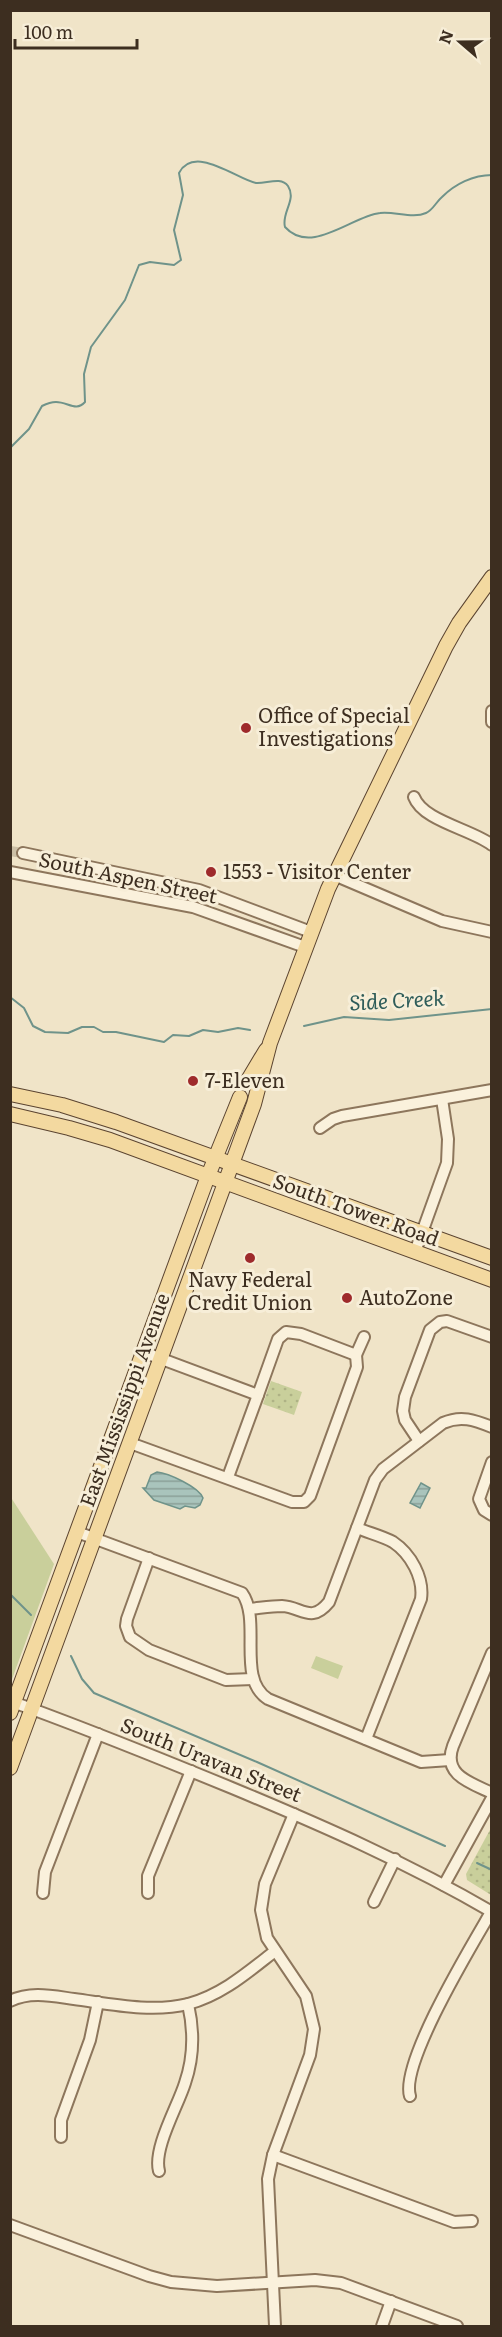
<svg xmlns="http://www.w3.org/2000/svg" width="502" height="2337" font-family="Literata,serif">
<style>
.green{fill:#c9cf9b}
.park{fill:url(#park-dots)}
.water{fill:url(#water-rules);stroke:#6f938a;stroke-width:1.5}
.lines{fill:none;stroke-linecap:round;stroke-linejoin:round}
.stream{stroke:#6f938a;stroke-width:2}
.minor-tunnel{stroke:#ccc0a6;stroke-width:10;stroke-dasharray:10 5;stroke-linecap:butt}
.minor-casing{stroke:#8d765c;stroke-width:14}
.major-casing{stroke:#5b4430;stroke-width:16}
.minor{stroke:#faf1dc;stroke-width:10}
.major{stroke:#f3d9a0;stroke-width:14}
.poi-dot{fill:#9e2a2b;stroke:#f7eed8;stroke-width:2}
.labels{text-anchor:middle;stroke-width:6;stroke-linejoin:round;paint-order:stroke}
.poi-label{font-size:20px;fill:#3d2e20;stroke:#f7eed8;text-anchor:start}
.street-label{font-size:20px;fill:#3d2e20;stroke:#f7eed8}
.water-label{font-size:21px;font-style:italic;fill:#2f5d5a;stroke:#f7eed8}
</style>
<defs>
<pattern id="park-dots" width="8" height="8" patternUnits="userSpaceOnUse" patternTransform="scale(1.5)"><rect width="8" height="8" fill="#c9cf9b"/><path d="M2 2h.1M6 6h.1" fill="none" stroke="#aeb285" stroke-width="1.8" stroke-linecap="round"/></pattern>
<pattern id="water-rules" width="6" height="5" patternUnits="userSpaceOnUse" patternTransform="scale(1.5)"><rect width="6" height="5" fill="#a9c4bc"/><path d="M0 2.5h6" fill="none" stroke="#8ba098"/></pattern>
</defs>
<rect width="100%" height="100%" fill="#f0e4c8"/>
<g class="green">
<path d="M10,1496l44,68 -43,118h-1z"/>
<path d="M316,1656l27,10 -5,13 -27,-11z"/>
</g>
<g class="park">
<path d="M271,1381l31,11 -8,23 -31,-11z"/>
<path d="M491,1828l1,67h-1l-24,-15 -1,-6z"/>
</g>
<g class="water">
<path d="M157,1472c11,1 42,15 46,26l-3,7 -5,3 -10,-2 -5,3 -26,-9 -11,-12h3l5,-13z"/>
<path d="M421,1483l9,5 -10,20 -10,-5z"/>
</g>
<g class="lines">
<g class="stream">
<path d="M10,448l19,-19 13,-23c4,-2 9,-4 14,-4 12,0 20,10 29,0l-1,-28 7,-27 34,-47 14,-35 11,-3 24,3 7,-5 -7,-30 9,-35 -4,-22c15,-29 58,6 77,10 10,1 25,-7 32,3 9,14 -7,27 -3,41 26,29 67,-11 95,-14 14,-2 33,6 46,0 7,-3 10,-11 16,-16 13,-13 31,-22 50,-22"/>
<path d="M10,997l14,11 9,18 12,6 23,1 14,-6h12l9,5h13l48,10 9,-7 16,1 14,-6 15,2 20,-4 12,2"/>
<path d="M304,1026l40,-9 45,3 103,-11"/>
<path d="M10,1594l21,21"/>
<path d="M71,1656l11,23 12,14 163,69 188,84"/>
<path d="M477,1863l15,7"/>
</g>
<path class="minor-tunnel" d="M10,851l13,2"/>
<defs>
<g id="minor">
<path d="M492,711v11"/>
<path d="M414,797c9,24 57,32 78,48"/>
<path d="M23,853l176,37 112,42"/>
<path d="M10,872l183,35 112,40"/>
<path d="M334,875l108,46 50,11"/>
<path d="M320,1128l13,-9 9,-3 150,-26"/>
<path d="M415,1252l32,-89 1,-24 -6,-40"/>
<path d="M143,1352l115,43 20,-56 8,-7 15,2 55,21 8,-18"/>
<path d="M419,1441l-14,-21 -2,-9 2,-14 25,-67 10,-8 7,-1 45,16"/>
<path d="M130,1443l162,59h12l6,-6 47,-129 -1,-12"/>
<path d="M492,1462l-13,37 5,11 8,5"/>
<path d="M228,1477l30,-82"/>
<path d="M357,1528c12,5 25,8 36,14 18,12 31,36 28,57l-55,140"/>
<path d="M77,1532l165,61c20,28 -6,86 26,106l153,63 29,-2"/>
<path d="M149,1558l-22,61 -1,7 4,11 19,13 77,30 27,-1"/>
<path d="M249,1609c11,-1 22,-3 33,-3 20,1 29,18 47,-4l46,-122 8,-11 60,-46c18,-8 31,-3 49,4"/>
<path d="M492,1653l-39,93c-11,29 18,37 39,47"/>
<path d="M10,1701c75,27 149,57 222,87 89,37 176,75 260,124"/>
<path d="M444,1885l48,-87"/>
<path d="M43,1893l2,-21 53,-138"/>
<path d="M148,1893v-17l43,-105"/>
<path d="M374,1902l21,-43"/>
<path d="M10,2001c21,-10 42,-5 64,-2 37,5 77,14 114,5 34,-9 60,-32 87,-53"/>
<path d="M410,2096c-10,-33 62,-151 81,-184"/>
<path d="M61,2137v-17l29,-80 8,-38"/>
<path d="M273,2155l181,67 18,-1"/>
<path d="M159,2171c-6,-23 19,-65 26,-88 9,-26 9,-53 3,-79"/>
<path d="M10,2225l139,51 22,6 46,4 98,-6 26,3 116,43"/>
<path d="M275,2326l-7,-147 5,-24 37,-100 4,-26 -8,-33 -39,-58 -6,-28 4,-26 29,-70"/>
<path d="M382,2326l9,-25"/>
</g>
<g id="major">
<path d="M248,1080l18,-30"/>
<path d="M10,1094l52,11 54,17 376,136"/>
<path d="M10,1114l59,14 41,12 382,140"/>
<path d="M10,1713l198,-537 32,-79"/>
<path d="M10,1768l244,-664 16,-61 58,-154 118,-243 13,-23 33,-46"/>
</g>
</defs>
<use href="#minor" class="minor-casing"/>
<use href="#major" class="major-casing"/>
<use href="#minor" class="minor"/>
<use href="#major" class="major"/>
</g>
<g class="poi-dot">
<circle cx="246" cy="728" r="6"/>
<circle cx="211" cy="872" r="6"/>
<circle cx="193" cy="1081" r="6"/>
<circle cx="250" cy="1258" r="6"/>
<circle cx="347" cy="1298" r="6"/>
</g>
<g class="labels">
<g class="poi-label">
<text x="258" y="723">Office of Special<tspan x="258" dy="23">Investigations</tspan></text>
<text x="223" y="879">1553 - Visitor Center</text>
<text x="205" y="1088">7-Eleven</text>
<text x="250" y="1287" text-anchor="middle">Navy Federal<tspan x="250" dy="23">Credit Union</tspan></text>
<text x="359" y="1305">AutoZone</text>
</g>
<g class="street-label">
<text transform="translate(128 878) rotate(12)" y="7">South Aspen Street</text>
<text transform="translate(356 1210) rotate(20)" y="7">South Tower Road</text>
<text transform="translate(125 1400) rotate(-70)" y="7">East Mississippi Avenue</text>
<text transform="translate(211 1760) rotate(22)" y="7">South Uravan Street</text>
</g>
<g class="water-label">
<text transform="translate(397 1001) rotate(-3)" y="7">Side Creek</text>
</g>
</g>
<rect width="502" height="2337" fill="none" stroke="#3d2e20" stroke-width="24"/>
<g transform="translate(460 42) rotate(290)" stroke="#f7eed8" stroke-width="4.5" paint-order="stroke">
<path d="M0-4.5L10 22L0 15L-10 22Z" fill="#3d2e20"/>
<text y="-9" font-size="16" font-weight="bold" text-anchor="middle" fill="#3d2e20">N</text>
</g>
<path d="M15 39v9h122v-9" fill="none" stroke="#3d2e20" stroke-width="3"/>
<text x="24" y="39" font-size="18" fill="#3d2e20" stroke="#f7eed8" stroke-width="4.5" paint-order="stroke">100 m</text>
</svg>
